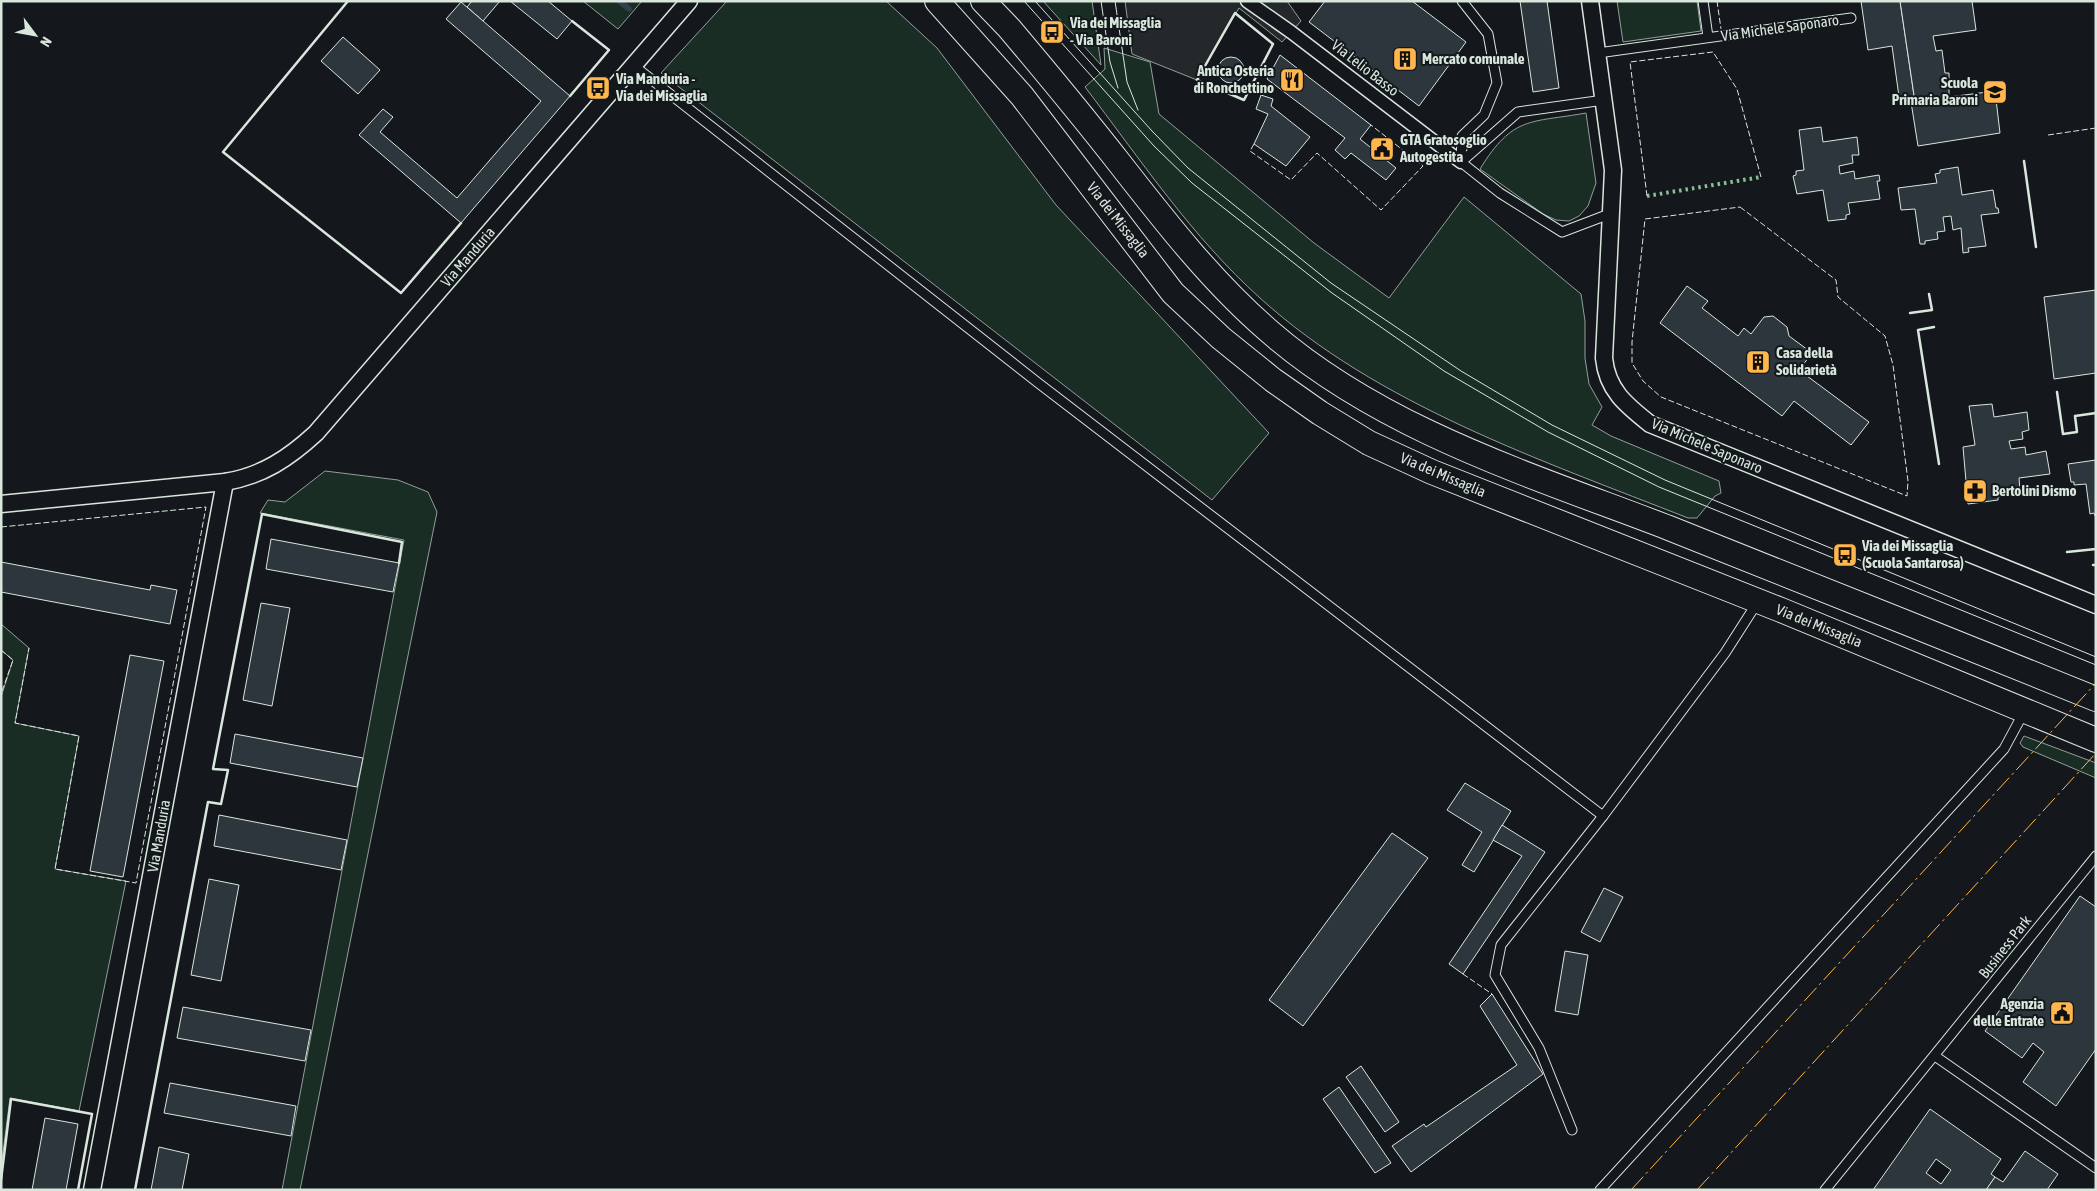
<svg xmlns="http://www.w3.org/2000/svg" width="2097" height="1191" font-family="'Asap Condensed',sans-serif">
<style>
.green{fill:#1a2d24;stroke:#939e99}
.parking{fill:#24282b;stroke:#939e99}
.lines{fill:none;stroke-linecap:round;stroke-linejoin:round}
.stream{stroke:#2f3f4d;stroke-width:5.5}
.building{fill:#2c363c;stroke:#d8e6dc;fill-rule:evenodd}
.service-casing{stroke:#d8e6dc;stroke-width:11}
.pedestrian-casing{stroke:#d8e6dc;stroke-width:15}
.minor-casing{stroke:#d8e6dc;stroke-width:19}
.secondary-casing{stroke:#d8e6dc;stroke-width:26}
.service{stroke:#14181c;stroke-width:9}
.pedestrian{stroke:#14181c;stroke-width:12}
.minor{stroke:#14181c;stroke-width:16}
.secondary{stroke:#14181c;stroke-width:24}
.tram{stroke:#d8e6dc;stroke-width:1}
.hedge{stroke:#8ac095;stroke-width:4;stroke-dasharray:2.5 4;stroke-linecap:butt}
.fence{stroke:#d8e6dc;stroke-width:1;stroke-dasharray:6 2.5;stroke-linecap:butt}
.wall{stroke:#d8e6dc;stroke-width:2.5}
.power{stroke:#ffb74d;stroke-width:1;stroke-dasharray:18 4 2.5 4;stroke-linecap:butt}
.labels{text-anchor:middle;stroke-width:4;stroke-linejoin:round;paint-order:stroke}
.poi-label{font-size:15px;font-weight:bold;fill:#d8e6dc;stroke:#14181c;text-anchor:start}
.street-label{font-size:15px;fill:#d8e6dc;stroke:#14181c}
</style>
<rect width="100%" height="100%" fill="#14181c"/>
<g class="green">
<path d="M583,1h59l-24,28z"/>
<path d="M727,1h159l51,47 119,157 213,228 -57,67 -551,-427z"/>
<path d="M1043,1h49l9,64z"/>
<path d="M1617,1h80l4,30 -78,11z"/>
<path d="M1104,48l46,14 9,52 155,129 75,55 75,-101 117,97 4,27v37l4,26 13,23 -10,18 19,11 108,45 2,12 -6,3 -18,22h-9c-147,-58 -310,-113 -428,-220 -68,-61 -120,-139 -175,-211l20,-18z"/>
<path d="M1586,113l10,70 -8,23 -9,10 -10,5 -13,-1 -13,-6 -63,-45c33,-54 51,-46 106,-56z"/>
<path d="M325,471l73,9 30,12 9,20 -137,678h-18l122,-650 -144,-27 8,-13 17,2z"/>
<path d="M1,624l28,24 -14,75 64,13 -24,133 71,12 -47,230 -69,-13 -9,70v-471l12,-37 -12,-10z"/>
<path d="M2024,736l72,27v15l-73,-31 -3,-4z"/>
</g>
<path class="parking" d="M1125,1h162l14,20 -19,21 -43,-34 -42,72 -65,-26z"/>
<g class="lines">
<path class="stream" d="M619,1l10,8"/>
</g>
<g class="building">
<path d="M472,1h28l-17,20 -16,-14z"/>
<path d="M510,1h38l24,20 -15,18z"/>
<path d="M1325,1h87l54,41 -47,64 -110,-84z"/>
<path d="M1520,1h27l12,87 -26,4z"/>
<path d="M1861,1h39l15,101 -15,2 -8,-58 -24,4z"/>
<path d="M1900,1h72l4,29 -43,6 3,15 6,-1 3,23h4v24l-34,5z"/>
<path d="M461,2l109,94 -109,127 -102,-88 24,-26 10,8 -13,15 77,66 84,-97 -95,-82z"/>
<path d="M343,37l37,33 -22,24 -37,-33z"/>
<path d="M1280,55l91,70 -11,14 36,29 -10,12 -35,-27 -6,6 -10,-9 10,-12 -78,-59z"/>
<circle cx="1231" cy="70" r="13"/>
<path d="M1995,91l5,42 -82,13 -7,-44z"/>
<path d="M1261,95l12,4 -2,7 39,31 -24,29 -32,-22 14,-30 -12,-5z"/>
<path d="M1821,127l2,15 34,-5 2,18h-7l1,8 -14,3 1,8 14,-3 1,8 24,-4 1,6h-3l3,18 -32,4 2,11 -4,1v4l-18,2 -5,-31 -26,4 -4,-18 3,-1v-4l8,-1 -5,-40z"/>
<path d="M1958,167l4,28 31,-5 3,18h2l1,5 -18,2 5,31 -18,2 1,4 -6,1 -2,-25 -8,2 -2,-14 -8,1 2,14 -8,1 1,7 -13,2v3h-5l-5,-35 -14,1 -3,-22 39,-5 -2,-9 5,-1v-3z"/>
<path d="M1687,286l21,15 -6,7 36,28 6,-8 7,6 13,-17 9,-1 14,11 2,9 23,17 -13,17 70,52 -18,23 -57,-44 -12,15 -122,-93z"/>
<path d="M2096,290v83l-42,6 -10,-82z"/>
<path d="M1992,404l2,13 33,-5 2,18 -7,2 1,7 -14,2 2,8 14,-2 1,8 20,-4 4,23 -31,4 1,12 -5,1 1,3 -18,3v3l-30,4 -5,-57 12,-2 -6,-39z"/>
<path d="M2096,460v56h-1l-1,-3 -4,1 -4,-30 -12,1v-3h-3l-3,-18z"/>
<path d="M271,539l128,24 -6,29 -127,-23z"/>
<path d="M1,562l149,28 1,-5 26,5 -7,34 -169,-32z"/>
<path d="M261,603l29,5 -18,98 -29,-6z"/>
<path d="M130,655l34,6 -41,216 -33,-6z"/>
<path d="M235,734l128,24 -6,29 -127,-24z"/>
<path d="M1465,783l46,28 -37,61 -12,-7 20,-33 -35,-22z"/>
<path d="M219,815l128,25 -6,30 -127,-24z"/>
<path d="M1502,825l43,27 -82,122 -14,-10 73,-108 -29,-16z"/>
<path d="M1392,833l36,25 -125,168 -34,-26z"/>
<path d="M209,879l30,6 -18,96 -30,-6z"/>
<path d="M1604,888l19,9 -23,45 -19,-10z"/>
<path d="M2080,896l16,11v142l-40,57 -33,-24 21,-30 -11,-9 -11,15 -37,-27z"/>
<path d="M1565,951l23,4 -10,60 -23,-4z"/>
<path d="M1492,994l51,80 -132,98 -19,-26 32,-22 2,3 91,-62 -37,-59z"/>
<path d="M183,1007l128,23 -6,31 -128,-23z"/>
<path d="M1361,1066l38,56 -14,10 -39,-55z"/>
<path d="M170,1083l126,23 -5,30 -127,-23z"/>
<path d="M1339,1087l52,76 -16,10 -52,-74z"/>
<path d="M1930,1109l71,50 -10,15 4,3 -9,13h-113zM1936,1159l15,11 -10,14 -15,-11z"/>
<path d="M45,1118l33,6 -12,66h-34z"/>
<path d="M159,1147l30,7 -7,36h-31z"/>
<path d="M2025,1151l33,23 -11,16h-61l9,-13 8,5z"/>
</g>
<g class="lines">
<defs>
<g id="service">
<path d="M1703,1l5,36"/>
<path d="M1598,53l253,-35"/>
<path d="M633,65l404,317 566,434"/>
<path d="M1461,162l1,-26 22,-21 13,-32 -9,-49 -26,-33"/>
<path d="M1461,162l39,31 62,39 50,-19"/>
<path d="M1461,162l57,-50 86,-12"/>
<path d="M1935,1056l161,112"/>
<path d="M1572,1130l-33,-82 -44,-73 6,-30 102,-129 122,-163 32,-50"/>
<path d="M1600,1190l404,-441 20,-37"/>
<path d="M1825,1190l271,-334"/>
</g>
<path id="pedestrian" d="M1247,1l44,31 170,130"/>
<g id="minor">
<path d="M1590,1l23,169 -9,188c3,32 22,47 46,66l446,181"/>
<path d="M1,504l224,-22c37,-6 64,-24 91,-49l373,-432"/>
<path d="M92,1190l133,-708"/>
</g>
<g id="secondary">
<path d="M937,1l85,95 151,197 48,45 52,42 47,33 49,30 63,29 349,138 315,130"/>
<path d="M983,1l26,27c38,45 76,91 112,137 46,59 92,118 149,167 113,98 261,143 399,196 142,56 285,114 427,171"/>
</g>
</defs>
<use href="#service" class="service-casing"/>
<use href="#pedestrian" class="pedestrian-casing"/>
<use href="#minor" class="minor-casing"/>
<use href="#secondary" class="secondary-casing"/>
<use href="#service" class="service"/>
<use href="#pedestrian" class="pedestrian"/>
<use href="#minor" class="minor"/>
<use href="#secondary" class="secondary"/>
<g class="tram">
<path d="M1024,1l130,145 38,37 140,110 112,78 104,61 111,55 437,178"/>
<path d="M1035,1l117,130 36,37 143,115 130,88 91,54 113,55 431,177"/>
<path d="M1101,1l9,61 8,26"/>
<path d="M1115,1l12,81 11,28"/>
</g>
<path class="hedge" d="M1647,196l114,-19"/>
<g class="fence">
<path d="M1717,1l4,28"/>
<path d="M2048,135l48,-7"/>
<path d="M1254,144l-4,7 41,29 26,-27 64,57 42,-44 -52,-41"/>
<path d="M1647,196l-17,-134 83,-10 24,37 24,88"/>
<path d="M1740,207l96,73 2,17 47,39 8,29 15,116 -1,15 -246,-99 -18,-16 -11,-18v-21l13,-123z"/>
<path d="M1,527l205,-20 -70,376 -81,-14 24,-133 -64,-13 14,-75"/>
<path d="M1,650l12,10 -12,34"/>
<path d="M1463,974l29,20"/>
</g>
<g class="wall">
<path d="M348,1l-125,151 178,141 60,-70"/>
<path d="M1235,13l38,31 -29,56 -47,-20z"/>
<path d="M570,96l39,-46 -37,-29"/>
<path d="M2024,161l12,86"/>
<path d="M1910,313l22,-3 -3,-16"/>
<path d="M1934,327l-16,3 21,134"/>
<path d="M2057,392l6,42 14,-2 -2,-16 21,-3"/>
<path d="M2067,552l29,-3"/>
<path d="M2093,565h3"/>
<path d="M1,1180l10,-81 81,15 -14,76"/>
<path d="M135,1190l73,-388 13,2 7,-34 -15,-1 49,-255 140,28 -3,21"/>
</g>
<g class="power">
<path d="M1631,1190l465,-507"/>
<path d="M1697,1190l399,-437"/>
</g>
</g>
<defs>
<symbol id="bus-square" viewBox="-11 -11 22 22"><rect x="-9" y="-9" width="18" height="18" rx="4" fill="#ffb74d" stroke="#14181c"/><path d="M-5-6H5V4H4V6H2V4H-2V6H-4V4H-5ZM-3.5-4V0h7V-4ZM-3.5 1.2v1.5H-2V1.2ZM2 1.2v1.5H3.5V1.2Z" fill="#111"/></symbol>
<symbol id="building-square" viewBox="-11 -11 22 22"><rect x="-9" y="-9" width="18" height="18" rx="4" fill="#ffb74d" stroke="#14181c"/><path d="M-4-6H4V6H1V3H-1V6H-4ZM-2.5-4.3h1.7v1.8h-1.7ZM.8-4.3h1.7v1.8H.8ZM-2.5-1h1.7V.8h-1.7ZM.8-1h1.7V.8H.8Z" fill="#111"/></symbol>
<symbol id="restaurant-square" viewBox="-11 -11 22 22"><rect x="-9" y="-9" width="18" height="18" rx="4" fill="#ffb74d" stroke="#14181c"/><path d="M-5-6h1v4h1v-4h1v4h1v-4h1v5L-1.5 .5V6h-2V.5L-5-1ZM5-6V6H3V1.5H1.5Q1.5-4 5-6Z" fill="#111"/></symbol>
<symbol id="school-square" viewBox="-11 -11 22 22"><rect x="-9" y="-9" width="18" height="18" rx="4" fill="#ffb74d" stroke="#14181c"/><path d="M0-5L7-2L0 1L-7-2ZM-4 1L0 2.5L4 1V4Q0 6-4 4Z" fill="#111"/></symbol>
<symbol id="civic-square" viewBox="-11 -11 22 22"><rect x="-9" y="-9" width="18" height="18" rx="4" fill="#ffb74d" stroke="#14181c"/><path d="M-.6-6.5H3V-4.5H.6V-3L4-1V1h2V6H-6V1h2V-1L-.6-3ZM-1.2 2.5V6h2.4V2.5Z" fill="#111"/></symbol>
<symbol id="pharmacy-square" viewBox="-11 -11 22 22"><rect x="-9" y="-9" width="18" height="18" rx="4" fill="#ffb74d" stroke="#14181c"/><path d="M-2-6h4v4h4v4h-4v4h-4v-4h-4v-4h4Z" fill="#111"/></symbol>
</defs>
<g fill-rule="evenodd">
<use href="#bus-square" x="1038" y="18" width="28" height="28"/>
<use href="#building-square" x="1391" y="45" width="28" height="28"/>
<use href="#restaurant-square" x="1278" y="66" width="28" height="28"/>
<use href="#bus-square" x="584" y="74" width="28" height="28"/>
<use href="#school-square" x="1981" y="78" width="28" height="28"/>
<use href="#civic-square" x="1368" y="135" width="28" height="28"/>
<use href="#building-square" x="1744" y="348" width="28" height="28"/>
<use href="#pharmacy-square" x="1961" y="477" width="28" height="28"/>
<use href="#bus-square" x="1831" y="541" width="28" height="28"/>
<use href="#civic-square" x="2048" y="999" width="28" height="28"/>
</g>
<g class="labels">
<g class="poi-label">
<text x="1070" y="28">Via dei Missaglia<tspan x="1070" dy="17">- Via Baroni</tspan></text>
<text x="1422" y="64">Mercato comunale</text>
<text x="1274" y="76" text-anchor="end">Antica Osteria<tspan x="1274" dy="17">di Ronchettino</tspan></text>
<text x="616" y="84">Via Manduria -<tspan x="616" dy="17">Via dei Missaglia</tspan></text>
<text x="1978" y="88" text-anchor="end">Scuola<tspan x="1978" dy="17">Primaria Baroni</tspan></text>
<text x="1400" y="145">GTA Gratosoglio<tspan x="1400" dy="17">Autogestita</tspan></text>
<text x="1776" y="358">Casa della<tspan x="1776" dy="17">Solidarietà</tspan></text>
<text x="1992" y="496">Bertolini Dismo</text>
<text x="1862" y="551">Via dei Missaglia<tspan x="1862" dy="17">(Scuola Santarosa)</tspan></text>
<text x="2044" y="1009" text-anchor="end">Agenzia<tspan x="2044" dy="17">delle Entrate</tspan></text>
</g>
<g class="street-label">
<text transform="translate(1780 28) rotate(-8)" y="5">Via Michele Saponaro</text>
<text transform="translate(1365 68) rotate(38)" y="5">Via Lelio Basso</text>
<text transform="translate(1118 220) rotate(52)" y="5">Via dei Missaglia</text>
<text transform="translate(468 257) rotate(-49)" y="5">Via Manduria</text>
<text transform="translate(1707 446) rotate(23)" y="5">Via Michele Saponaro</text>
<text transform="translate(1443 475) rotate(23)" y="5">Via dei Missaglia</text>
<text transform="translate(1819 626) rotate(22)" y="5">Via dei Missaglia</text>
<text transform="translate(159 836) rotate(-80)" y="5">Via Manduria</text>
<text transform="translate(2005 947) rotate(-52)" y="5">Business Park</text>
</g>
</g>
<rect width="2097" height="1191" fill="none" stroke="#d8e6dc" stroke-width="5"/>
<g transform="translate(35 35) rotate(122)" stroke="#14181c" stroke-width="4" paint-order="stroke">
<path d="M0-4L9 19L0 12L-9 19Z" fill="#d8e6dc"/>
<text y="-8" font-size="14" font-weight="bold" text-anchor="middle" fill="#d8e6dc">N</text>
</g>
</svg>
